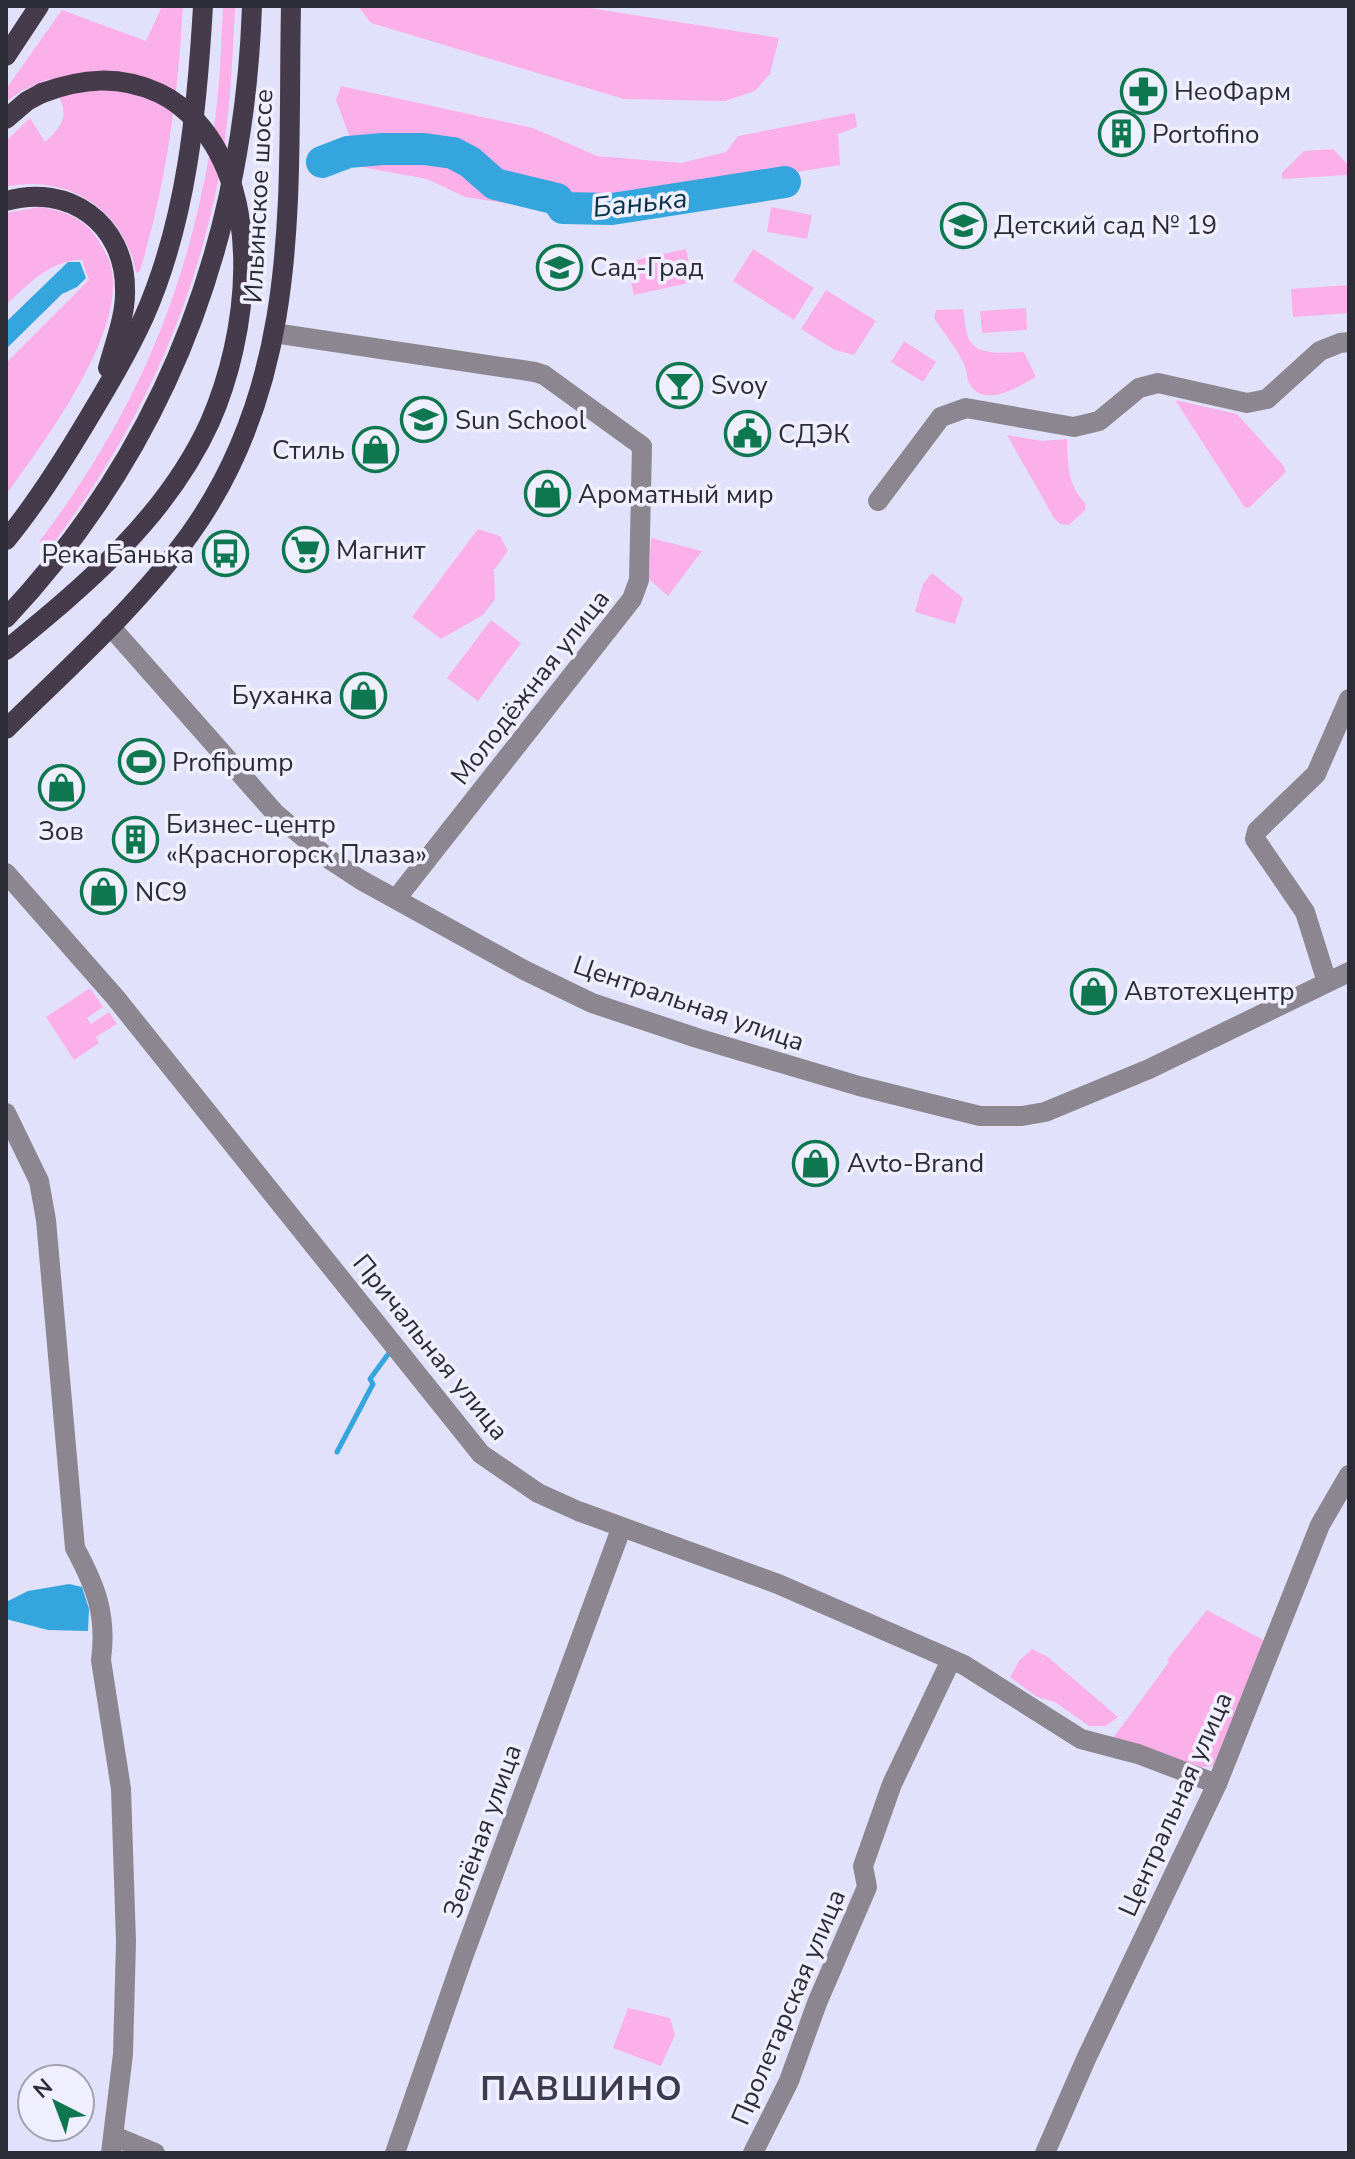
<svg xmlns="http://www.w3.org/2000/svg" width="1355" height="2159" font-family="'Nunito Sans',sans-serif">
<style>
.green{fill:#fcb0ea}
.water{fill:#35a5de}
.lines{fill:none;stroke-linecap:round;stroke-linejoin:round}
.stream{stroke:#35a5de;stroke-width:5}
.river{stroke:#35a5de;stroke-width:32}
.minor{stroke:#8b8690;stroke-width:20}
.major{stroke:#453b4b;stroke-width:20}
.major-bridge{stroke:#453b4b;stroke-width:20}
.labels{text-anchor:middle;stroke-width:7;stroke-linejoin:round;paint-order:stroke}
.poi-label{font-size:26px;fill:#2c2c36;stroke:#efefff;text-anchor:start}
.street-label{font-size:26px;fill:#2c2c36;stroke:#efefff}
.water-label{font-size:28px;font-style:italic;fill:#02334a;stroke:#efefff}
.district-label{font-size:34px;font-weight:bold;letter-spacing:2px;fill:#3c3b50;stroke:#efefff}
</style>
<rect width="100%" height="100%" fill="#e1e1fb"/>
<g class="green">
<path d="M162,6h21c-5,91 -17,178 -43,265l-4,2c-11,-62 -68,-100 -130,-86v-46l24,-23 15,24c27,-24 21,-35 4,-63l-28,12 -15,11v-13l56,-79 84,31z"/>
<path d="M223,6h12c-2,45 -4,89 -10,134 -22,151 -84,290 -177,410l-9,-8c96,-127 149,-251 174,-409 7,-42 8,-85 10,-127z"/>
<path d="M358,6h219l202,32 -9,36 -15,17 -30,10 -101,-2 -253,-76z"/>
<path d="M341,86l192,42 64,28 84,7 45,-11 12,-16 117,-23 2,14 -19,7 2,31 -172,28 -35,24 -71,-5 -97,-15 -38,-18 -66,-12 -25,-67z"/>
<path d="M1333,149l16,17v9l-67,4v-6l22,-22z"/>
<path d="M39,207c26,3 48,13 61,36 5,8 10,18 12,28 11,67 -69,172 -106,224v-132l83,-83 -7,-20c-30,-1 -55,25 -76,45v-92z"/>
<path d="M771,207l41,8 -5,24 -40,-7z"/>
<path d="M686,249l7,33 -59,13 -7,-33z"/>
<path d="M753,249l61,39 -20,32 -61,-39z"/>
<path d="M1349,285v28l-56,4 -2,-28z"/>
<path d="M826,290l50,31 -22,34 -19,-5 -34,-21z"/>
<path d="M1026,308l1,22 -45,3 -2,-22z"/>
<path d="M963,309c2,9 2,24 7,32 8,16 39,11 54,11l12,25c-17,9 -50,31 -65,9 -5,-7 -4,-17 -8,-24 -7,-15 -20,-30 -29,-44l2,-8z"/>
<path d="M904,341l32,21 -13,20 -32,-20z"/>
<path d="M1175,400l62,14 46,51 3,7 -36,35 -5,1z"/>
<path d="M1007,435l35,6 25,-2c1,26 0,46 19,65l-1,6 -16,15 -9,-1 -6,-6z"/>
<path d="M478,529l22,7 8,15 -14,19 1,29 -12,16 -42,24 -29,-22z"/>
<path d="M651,538l51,13 -34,45 -19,-17z"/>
<path d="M932,573l31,25 -8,26 -40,-12 8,-28z"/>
<path d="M491,620l30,23 -43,58 -31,-23z"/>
<path d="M90,988l13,19 -16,11 4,6 18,-12 8,12 -21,13 3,6 -25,17 -28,-43z"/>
<path d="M1207,1610l60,32 -51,124 -23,2 -82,-27 58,-79 -2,-2z"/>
<path d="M1032,1649l16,8 70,60 -12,9h-17l-34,-24 -18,-5 -27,-20 9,-16z"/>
<path d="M628,2008l42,10 5,17 -14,31 -48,-18z"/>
</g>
<g class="water">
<path d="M68,262h12l6,16 -9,9 -15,7 -56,55v-27z"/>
<path d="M69,1584l13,3 7,22 -1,22 -40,-1 -42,-11v-17l22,-11z"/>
</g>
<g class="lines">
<path class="stream" d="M337,1452l36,-68 -3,-5 19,-26"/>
<path class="river" d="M322,162l26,-10 35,-3h41l29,4 17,9 25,22 62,15 6,9 49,1 173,-27"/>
<g class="minor">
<path d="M274,333l261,39 9,3 98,71 -3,134 -7,19 -236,300"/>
<path d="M878,501l63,-84 25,-9 108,19 25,-6 40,-33 19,-5 89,20 20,-4 53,-48 20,-8 9,-1"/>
<path d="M110,626l165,187 54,46 32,21 163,90 68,33 105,35 162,48 121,30h42l23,-4 104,-43 200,-97"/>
<path d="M6,873l109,124 366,457 57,39 40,18 200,73 186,81 117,74 57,15 79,30"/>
<path d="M1327,982l-22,-70 -50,-73 2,-8 59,-57 33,-75"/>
<path d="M6,1113l33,68 7,39 29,328c21,39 32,67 26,112l20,129 5,153 -3,112 -12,99"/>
<path d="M114,2136l41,17"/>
<path d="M395,2153l68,-196 158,-428"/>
<path d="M753,2153l36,-72 28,-78 50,-116 -4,-21 29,-82 59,-124"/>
<path d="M1045,2153l41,-94 131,-275 103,-259 29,-50"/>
</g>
<g class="major">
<path d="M6,56l33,-50"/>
<path d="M6,119l21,-18 15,-8"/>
<path d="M6,201c62,-18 119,22 119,88 1,26 -10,53 -17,79"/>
<path d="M6,540c30,-36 55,-76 79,-116 21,-35 42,-70 59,-107 43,-97 53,-207 59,-311"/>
<path d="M6,618c161,-172 238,-378 246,-612"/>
<path d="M6,729c63,-62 132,-123 184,-195 114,-159 97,-343 101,-528"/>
</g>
<path class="major-bridge" d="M6,650c79,-64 161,-133 204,-228 38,-86 55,-224 -13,-300 -11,-12 -23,-22 -38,-29 -40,-18 -76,-15 -117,0"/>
</g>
<defs>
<symbol id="pharmacy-ring" viewBox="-11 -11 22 22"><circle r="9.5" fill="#efefff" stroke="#0f7750" stroke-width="1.5"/><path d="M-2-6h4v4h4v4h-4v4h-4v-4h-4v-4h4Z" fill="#0f7750"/></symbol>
<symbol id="building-ring" viewBox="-11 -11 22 22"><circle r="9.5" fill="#efefff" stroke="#0f7750" stroke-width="1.5"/><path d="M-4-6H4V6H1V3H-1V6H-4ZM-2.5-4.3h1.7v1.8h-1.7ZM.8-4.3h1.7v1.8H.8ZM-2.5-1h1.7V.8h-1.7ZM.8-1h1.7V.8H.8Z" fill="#0f7750"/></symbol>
<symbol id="school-ring" viewBox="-11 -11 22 22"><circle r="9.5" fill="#efefff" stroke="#0f7750" stroke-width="1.5"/><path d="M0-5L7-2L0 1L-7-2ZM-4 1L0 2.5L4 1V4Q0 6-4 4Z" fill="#0f7750"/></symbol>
<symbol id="bar-ring" viewBox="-11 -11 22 22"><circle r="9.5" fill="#efefff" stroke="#0f7750" stroke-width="1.5"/><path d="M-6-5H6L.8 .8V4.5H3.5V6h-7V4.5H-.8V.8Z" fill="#0f7750"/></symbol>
<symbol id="civic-ring" viewBox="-11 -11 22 22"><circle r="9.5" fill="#efefff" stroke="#0f7750" stroke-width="1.5"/><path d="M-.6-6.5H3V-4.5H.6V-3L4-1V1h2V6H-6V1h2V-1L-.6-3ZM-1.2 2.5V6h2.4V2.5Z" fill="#0f7750"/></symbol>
<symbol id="shop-ring" viewBox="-11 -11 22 22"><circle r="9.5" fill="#efefff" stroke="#0f7750" stroke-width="1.5"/><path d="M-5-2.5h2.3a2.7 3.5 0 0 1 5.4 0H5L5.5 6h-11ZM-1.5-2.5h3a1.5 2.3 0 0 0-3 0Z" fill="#0f7750"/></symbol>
<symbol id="supermarket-ring" viewBox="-11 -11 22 22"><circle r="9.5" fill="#efefff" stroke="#0f7750" stroke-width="1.5"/><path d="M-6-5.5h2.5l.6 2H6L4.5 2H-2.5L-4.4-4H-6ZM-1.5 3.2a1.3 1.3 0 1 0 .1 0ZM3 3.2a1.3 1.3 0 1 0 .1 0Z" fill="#0f7750"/></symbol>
<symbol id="bus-ring" viewBox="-11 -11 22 22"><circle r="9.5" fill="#efefff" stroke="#0f7750" stroke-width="1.5"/><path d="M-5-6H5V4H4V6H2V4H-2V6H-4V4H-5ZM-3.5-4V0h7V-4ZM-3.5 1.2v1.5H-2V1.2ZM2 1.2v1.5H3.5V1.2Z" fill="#0f7750"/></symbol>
<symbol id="stadium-ring" viewBox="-11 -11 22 22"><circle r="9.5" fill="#efefff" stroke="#0f7750" stroke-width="1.5"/><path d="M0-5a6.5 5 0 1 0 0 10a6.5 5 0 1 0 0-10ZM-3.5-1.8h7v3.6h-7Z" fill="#0f7750"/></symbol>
</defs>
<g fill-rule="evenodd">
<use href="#pharmacy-ring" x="1118" y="66" width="51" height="51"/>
<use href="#building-ring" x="1096" y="108" width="51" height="51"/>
<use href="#school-ring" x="938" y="200" width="51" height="51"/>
<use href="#school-ring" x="534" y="242" width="51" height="51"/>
<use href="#bar-ring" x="654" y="360" width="51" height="51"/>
<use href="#school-ring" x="398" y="394" width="51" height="51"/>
<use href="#civic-ring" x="722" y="408" width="51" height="51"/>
<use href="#shop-ring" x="350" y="424" width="51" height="51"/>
<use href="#shop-ring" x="522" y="468" width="51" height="51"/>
<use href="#supermarket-ring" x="280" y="524" width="51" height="51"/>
<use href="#bus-ring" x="200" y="528" width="51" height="51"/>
<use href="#shop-ring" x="338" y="670" width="51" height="51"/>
<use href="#stadium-ring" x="116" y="736" width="51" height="51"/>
<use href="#shop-ring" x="36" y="762" width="51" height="51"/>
<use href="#building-ring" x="110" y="814" width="51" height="51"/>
<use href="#shop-ring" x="78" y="866" width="51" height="51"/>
<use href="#shop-ring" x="1068" y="966" width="51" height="51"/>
<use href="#shop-ring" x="790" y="1138" width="51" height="51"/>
</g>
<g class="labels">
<g class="poi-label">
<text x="1174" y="100">НеоФарм</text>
<text x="1152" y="143">Portofino</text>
<text x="994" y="234">Детский сад № 19</text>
<text x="590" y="276">Сад-Град</text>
<text x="711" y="394">Svoy</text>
<text x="455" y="429">Sun School</text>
<text x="778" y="443">СДЭК</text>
<text x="345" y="459" text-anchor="end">Стиль</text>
<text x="578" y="503">Ароматный мир</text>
<text x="336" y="559">Магнит</text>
<text x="194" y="563" text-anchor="end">Река Банька</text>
<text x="333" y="704" text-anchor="end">Буханка</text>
<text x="172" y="771">Profipump</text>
<text x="166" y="833">Бизнес-центр<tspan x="166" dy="30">«Красногорск Плаза»</tspan></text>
<text x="61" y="840" text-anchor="middle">Зов</text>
<text x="135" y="901">NC9</text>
<text x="1124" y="1000">Автотехцентр</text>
<text x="847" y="1172">Avto-Brand</text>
</g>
<g class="street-label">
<text transform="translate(258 196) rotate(-87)" y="9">Ильинское шоссе</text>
<text transform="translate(530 687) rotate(-52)" y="9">Молодёжная улица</text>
<text transform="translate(689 1003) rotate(19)" y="9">Центральная улица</text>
<text transform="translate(431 1347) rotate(51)" y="9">Причальная улица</text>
<text transform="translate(1175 1804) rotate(-66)" y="9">Центральная улица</text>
<text transform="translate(482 1831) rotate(-70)" y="9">Зелёная улица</text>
<text transform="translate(788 2007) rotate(-67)" y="9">Пролетарская улица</text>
</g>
<g class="water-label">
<text transform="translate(640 202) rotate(-6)" y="10">Банька</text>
</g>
<g class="district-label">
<text x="582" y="2100">ПАВШИНО</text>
</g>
</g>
<rect width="1355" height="2159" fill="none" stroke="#2c2c36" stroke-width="16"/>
<g transform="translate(56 2103) rotate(318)"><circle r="38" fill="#efefff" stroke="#a1a1af" stroke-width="2"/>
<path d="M0-6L14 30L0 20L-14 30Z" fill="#0f7750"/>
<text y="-12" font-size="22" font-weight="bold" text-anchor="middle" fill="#2c2c36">N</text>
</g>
</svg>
